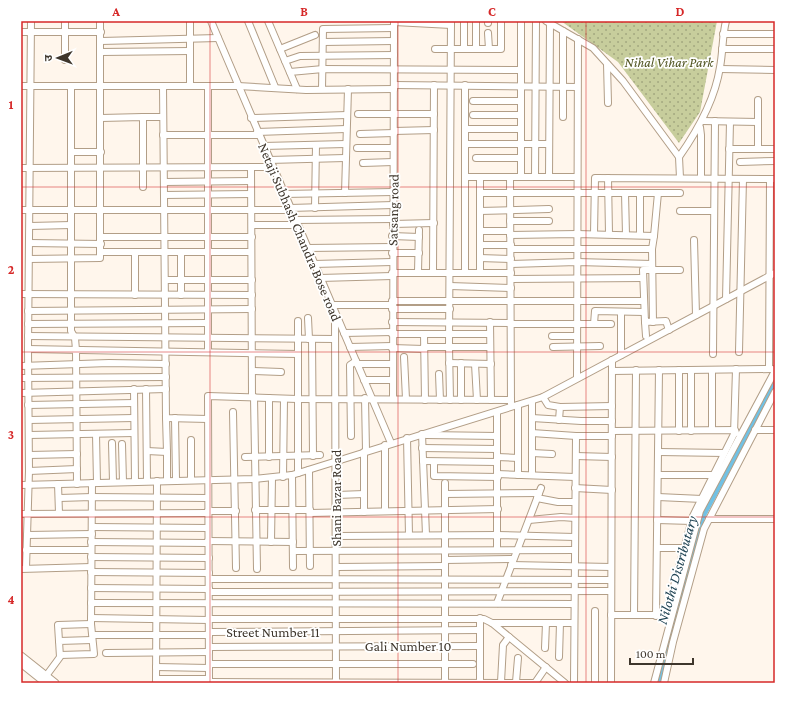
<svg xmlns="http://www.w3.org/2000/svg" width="796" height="704" font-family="'Crimson Pro','Noto Sans Devanagari',serif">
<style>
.grass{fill:url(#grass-dots)}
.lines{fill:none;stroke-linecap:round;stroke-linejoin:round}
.canal{stroke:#71c1e4;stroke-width:4.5}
.minor-casing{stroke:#b29e87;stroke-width:8}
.major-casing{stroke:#b29e87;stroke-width:9}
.minor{stroke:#fff;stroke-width:6}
.major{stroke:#fff;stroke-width:7}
.grid{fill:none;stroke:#d62828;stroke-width:1;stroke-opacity:0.55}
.labels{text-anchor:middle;stroke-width:3.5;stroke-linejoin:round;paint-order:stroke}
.park-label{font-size:14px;font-style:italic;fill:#4f531f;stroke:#fff}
.street-label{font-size:14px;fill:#3e362c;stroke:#fff}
.water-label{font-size:15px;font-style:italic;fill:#204454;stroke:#fff}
.neatline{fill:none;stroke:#d62828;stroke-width:1.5}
.grid-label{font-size:13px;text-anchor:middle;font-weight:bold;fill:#d62828}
</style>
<defs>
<pattern id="grass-dots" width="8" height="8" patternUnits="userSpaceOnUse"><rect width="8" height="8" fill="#c7cd9c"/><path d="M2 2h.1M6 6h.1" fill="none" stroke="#a3a77f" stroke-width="1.8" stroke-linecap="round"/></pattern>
</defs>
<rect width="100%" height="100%" fill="#fff6ec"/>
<path class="grass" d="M561,21h156l-17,91 -21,31 -61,-81z"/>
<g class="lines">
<path class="canal" d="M659,683l44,-166 72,-135"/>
<defs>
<g id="minor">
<path d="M65,21v39"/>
<path d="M190,21v65"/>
<path d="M211,21l180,422"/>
<path d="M248,21l27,66"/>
<path d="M268,21l29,68"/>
<path d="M546,21l47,27 30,33 56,76 1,21"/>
<path d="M394,22l57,3"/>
<path d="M488,23v-2"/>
<path d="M21,32h80"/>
<path d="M488,33l1,16"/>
<path d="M723,34h52"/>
<path d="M101,41l117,-3"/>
<path d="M323,42l71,-1"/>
<path d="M280,49l35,-14"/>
<path d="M435,49h66v-28"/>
<path d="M464,49v-28"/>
<path d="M476,49v-28"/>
<path d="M722,49h53"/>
<path d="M101,52l89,-1"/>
<path d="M285,61l15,-5 94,-1"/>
<path d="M607,64l1,39"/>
<path d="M720,69l55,1"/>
<path d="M290,72l33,-3 198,1"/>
<path d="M394,85l183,2"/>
<path d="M21,86h217l68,4 88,-1"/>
<path d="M71,86v245l4,7 1,12 1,134"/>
<path d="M163,86l3,332 42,1"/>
<path d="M208,86v265"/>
<path d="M322,89l1,-60 71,-1"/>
<path d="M758,100v49h17"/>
<path d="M473,101h48"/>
<path d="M358,114h76"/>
<path d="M473,115h48"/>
<path d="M143,117h20"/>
<path d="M563,117v-86"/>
<path d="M101,118l42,-1v70"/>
<path d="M251,118l96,-3"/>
<path d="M702,121l56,1"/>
<path d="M700,127l1,8v43"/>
<path d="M465,129h56"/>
<path d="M394,131l40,-1"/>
<path d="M257,132l89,-3"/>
<path d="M360,134l34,-1"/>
<path d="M163,135h95"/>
<path d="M465,144h84"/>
<path d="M263,146l83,-2"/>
<path d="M357,148h36"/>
<path d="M729,149h29"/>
<path d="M71,152h30"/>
<path d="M679,157c19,-27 36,-57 41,-90 3,-15 2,-30 6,-46"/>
<path d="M476,158h45"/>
<path d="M269,160l76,-2"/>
<path d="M740,162l35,-1"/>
<path d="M363,163l30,-1"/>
<path d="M251,167l1,230"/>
<path d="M21,168l251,-1"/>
<path d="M465,177h15"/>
<path d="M510,177l1,227"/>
<path d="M521,177v-156"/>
<path d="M535,177l1,-156"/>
<path d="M549,177l1,-154"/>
<path d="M608,178l1,56"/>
<path d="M164,182l87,-1"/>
<path d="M345,193l3,-104"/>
<path d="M480,193h200"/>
<path d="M625,193l1,42"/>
<path d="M284,194l109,-2"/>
<path d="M164,195l87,-1"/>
<path d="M290,208l103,-3"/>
<path d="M315,208l1,-63"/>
<path d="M21,210h270"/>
<path d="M480,211l69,-2"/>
<path d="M680,211h34"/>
<path d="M295,220l98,-1"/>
<path d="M510,221h39"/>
<path d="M393,224l41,-1"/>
<path d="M252,225h45"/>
<path d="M30,226l41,-1"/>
<path d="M480,231h30"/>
<path d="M594,234l1,-56 180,1"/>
<path d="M510,235l67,-1 77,2 4,-43"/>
<path d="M640,235v-42"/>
<path d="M392,236l27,1"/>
<path d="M101,237h151"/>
<path d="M694,240l2,75"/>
<path d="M29,243l72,1"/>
<path d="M480,245h31"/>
<path d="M307,248l85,-1"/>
<path d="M511,249h141"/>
<path d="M101,252h150"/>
<path d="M135,252v43"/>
<path d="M392,253h27"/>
<path d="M480,258l31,1"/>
<path d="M29,259l71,-1v-237"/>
<path d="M314,264l78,-2"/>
<path d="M511,264l66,-2 75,2"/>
<path d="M418,272l1,-42"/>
<path d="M433,272l1,-187"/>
<path d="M392,273h119"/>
<path d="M465,273v-188"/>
<path d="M480,273v-96h97"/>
<path d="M320,278l72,-2"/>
<path d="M511,279l132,-1"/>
<path d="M165,280h87"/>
<path d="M450,286l61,2"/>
<path d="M21,294l231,1"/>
<path d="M181,295v-43"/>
<path d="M726,299l4,-177"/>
<path d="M392,301h252"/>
<path d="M332,305h60"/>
<path d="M392,309h58"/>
<path d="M28,311l224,-2"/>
<path d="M335,317l1,366"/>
<path d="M308,318l1,21"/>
<path d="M298,321v152"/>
<path d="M392,322l119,1"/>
<path d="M490,322l1,78"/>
<path d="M645,322l1,14"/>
<path d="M653,322l-1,-73 2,-13"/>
<path d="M28,324l180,-1"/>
<path d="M511,324h100"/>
<path d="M594,324l1,-13 49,1"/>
<path d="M669,330l-3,-9 -21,1 -2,-52h37"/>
<path d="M344,333l48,-1"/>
<path d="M392,334h98"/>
<path d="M424,334l1,66"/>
<path d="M28,336l307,3"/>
<path d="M552,336h25"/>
<path d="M312,339l1,117"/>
<path d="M350,347l42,-1"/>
<path d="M424,347h66"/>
<path d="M553,347l47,-1"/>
<path d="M392,348l32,1"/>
<path d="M28,349l270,5"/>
<path d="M739,352l4,-173"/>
<path d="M713,354l2,-233"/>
<path d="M621,355v-43"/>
<path d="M404,357l2,42"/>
<path d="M449,363l42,1"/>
<path d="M461,363v37"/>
<path d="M357,364h36"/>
<path d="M475,364l2,36"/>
<path d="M21,366l88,-3 57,1"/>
<path d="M769,369l1,-190"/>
<path d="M691,370v61"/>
<path d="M252,371l29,1"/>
<path d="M612,371l160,-2"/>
<path d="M439,374l1,26"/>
<path d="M21,378l145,-1"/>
<path d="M577,378l1,-339"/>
<path d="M364,380h29"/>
<path d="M134,389l1,92"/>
<path d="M146,389l1,92"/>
<path d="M21,393l145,-4"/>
<path d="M254,397l3,172"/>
<path d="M543,397l5,8 12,2"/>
<path d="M365,398l1,53"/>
<path d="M393,399l1,-378"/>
<path d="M450,400l-1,-54 2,-325"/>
<path d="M28,405l106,-2"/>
<path d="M233,412l3,156"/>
<path d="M175,418l1,62"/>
<path d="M532,418l49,3h31"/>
<path d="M29,420l105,-2"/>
<path d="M559,420l1,-13 52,-1"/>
<path d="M712,430v-60"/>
<path d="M755,430h20"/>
<path d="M612,431l123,-1 1,3"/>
<path d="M679,431v-61"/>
<path d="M532,433l44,3h36"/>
<path d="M96,434l1,49"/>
<path d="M422,434l4,101"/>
<path d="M29,435l105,-2"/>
<path d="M426,435l71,1"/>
<path d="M351,436l-1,-71 6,-4"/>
<path d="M407,438l2,97"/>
<path d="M191,440v40"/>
<path d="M112,443l1,39"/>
<path d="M122,444l1,38"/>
<path d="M385,445v66"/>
<path d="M422,448l75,1"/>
<path d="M147,451l20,1 -1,-34"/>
<path d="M167,452v29"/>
<path d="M364,452v60"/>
<path d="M659,452l65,1"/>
<path d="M532,453l20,1"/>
<path d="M29,455l48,-1"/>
<path d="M576,456l36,1"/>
<path d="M245,457l75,-2"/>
<path d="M269,457v-59"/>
<path d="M497,457l21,1"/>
<path d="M423,461l74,1"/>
<path d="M434,462v14l64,1"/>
<path d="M309,470l1,96"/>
<path d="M29,471l48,-2"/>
<path d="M497,474l78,3"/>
<path d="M292,475l1,92"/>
<path d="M518,475v-70"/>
<path d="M532,475v-74"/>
<path d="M658,475h55"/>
<path d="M283,477l1,-78"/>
<path d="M445,483v200"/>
<path d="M58,484l1,29"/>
<path d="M21,485l233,-6 38,-4 251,-78 232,-124"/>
<path d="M575,488l37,2"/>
<path d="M445,494l94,-1"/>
<path d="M337,495l27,-1"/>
<path d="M658,497l44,2"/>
<path d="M59,498l33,-1 116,1"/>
<path d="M537,498l21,4h17"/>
<path d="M255,510h55"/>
<path d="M208,511h28"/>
<path d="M310,513l188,-4"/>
<path d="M21,514l187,-1"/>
<path d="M709,519h66"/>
<path d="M529,520l32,-3 14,1"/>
<path d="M657,520l35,1"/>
<path d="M92,527l116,1"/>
<path d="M27,535l65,-1"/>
<path d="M337,536l160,-1 78,2"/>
<path d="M208,541l85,1"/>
<path d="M91,542l117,1"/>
<path d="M271,542l1,-64"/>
<path d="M657,548h27"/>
<path d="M26,550h65"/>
<path d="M497,550v-138"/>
<path d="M293,551l282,-1"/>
<path d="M91,557l118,1"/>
<path d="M445,560l68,-1"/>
<path d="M511,565l100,2"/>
<path d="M337,567l108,-1"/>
<path d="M26,568l3,-97 -1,-122 3,-328"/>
<path d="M21,569l70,-2"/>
<path d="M91,572l118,1"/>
<path d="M209,579l402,1"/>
<path d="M91,588l118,1"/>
<path d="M209,592l402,-1"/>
<path d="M91,603l483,1"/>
<path d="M497,603l44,-115"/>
<path d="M595,611v72"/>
<path d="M611,615h55l27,-99 41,-82 2,-65"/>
<path d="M634,615l2,-245"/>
<path d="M656,616l3,-246"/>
<path d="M91,618l118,2"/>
<path d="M209,619h275l8,4 73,60"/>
<path d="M492,623h82"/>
<path d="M209,632l271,-2"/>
<path d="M93,635h116"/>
<path d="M59,641l-1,-16 33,-1"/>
<path d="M209,647l271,-1"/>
<path d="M545,648l1,-25"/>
<path d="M106,653l103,-1"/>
<path d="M60,655l34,-1 -3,-30 1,-141"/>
<path d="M559,657l1,-34"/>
<path d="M209,664h264"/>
<path d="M156,667l53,1"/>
<path d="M46,676l14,-19 -1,-16 33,-1"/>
<path d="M156,679h53"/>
<path d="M209,682l326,1"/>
<path d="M480,682v-64"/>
<path d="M501,682l2,-37 6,-8"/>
<path d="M516,682l2,-24"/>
<path d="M156,683l1,-202"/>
<path d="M209,683l-1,-287 89,3 214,1"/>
<path d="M535,683l11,-16"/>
<path d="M574,683l2,-247"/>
<path d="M611,683l1,-323"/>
<path d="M654,683l46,-172 75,-140"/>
<path d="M664,683l9,-41 31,-113 71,-137"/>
</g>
<g id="major">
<path d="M21,656l34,27"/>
<path d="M21,663l25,20"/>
</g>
</defs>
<use href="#minor" class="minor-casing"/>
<use href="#major" class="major-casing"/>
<use href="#minor" class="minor"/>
<use href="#major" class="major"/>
</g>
<path class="grid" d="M210,21v662M398,21v662M586,21v662M21,187h754M21,352h754M21,517h754"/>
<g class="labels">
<g class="park-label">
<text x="669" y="67">Nihal Vihar Park</text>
</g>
<g class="street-label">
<text transform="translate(393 210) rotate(-89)" y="5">Satsang road</text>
<text transform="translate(300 232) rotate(67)" y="5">Netaji Subhash Chandra Bose road</text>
<text transform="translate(336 498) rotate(-90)" y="5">Shani Bazar Road</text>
<text x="273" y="637">Street Number 11</text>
<text x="408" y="651">Gali Number 10</text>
</g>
<g class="water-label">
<text transform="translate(677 570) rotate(-74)" y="5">Nilothi Distributary</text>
</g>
</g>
<rect width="796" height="704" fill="none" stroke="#ffffff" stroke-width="44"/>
<g transform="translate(58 58) rotate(269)" stroke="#ffffff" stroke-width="3" paint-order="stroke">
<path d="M0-3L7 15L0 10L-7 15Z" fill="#3e362c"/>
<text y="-6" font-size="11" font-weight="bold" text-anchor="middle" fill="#3e362c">उ</text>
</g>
<path d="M630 658v6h63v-6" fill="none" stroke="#3e362c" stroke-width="2"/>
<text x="636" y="658" font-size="12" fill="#3e362c" stroke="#ffffff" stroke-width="3" paint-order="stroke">100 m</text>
<rect x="22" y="22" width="752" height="660" class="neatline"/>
<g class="grid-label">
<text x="116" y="16">A</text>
<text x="304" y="16">B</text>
<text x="492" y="16">C</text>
<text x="680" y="16">D</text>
<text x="11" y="109">1</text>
<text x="11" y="274">2</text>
<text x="11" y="439">3</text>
<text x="11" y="604">4</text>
</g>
</svg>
